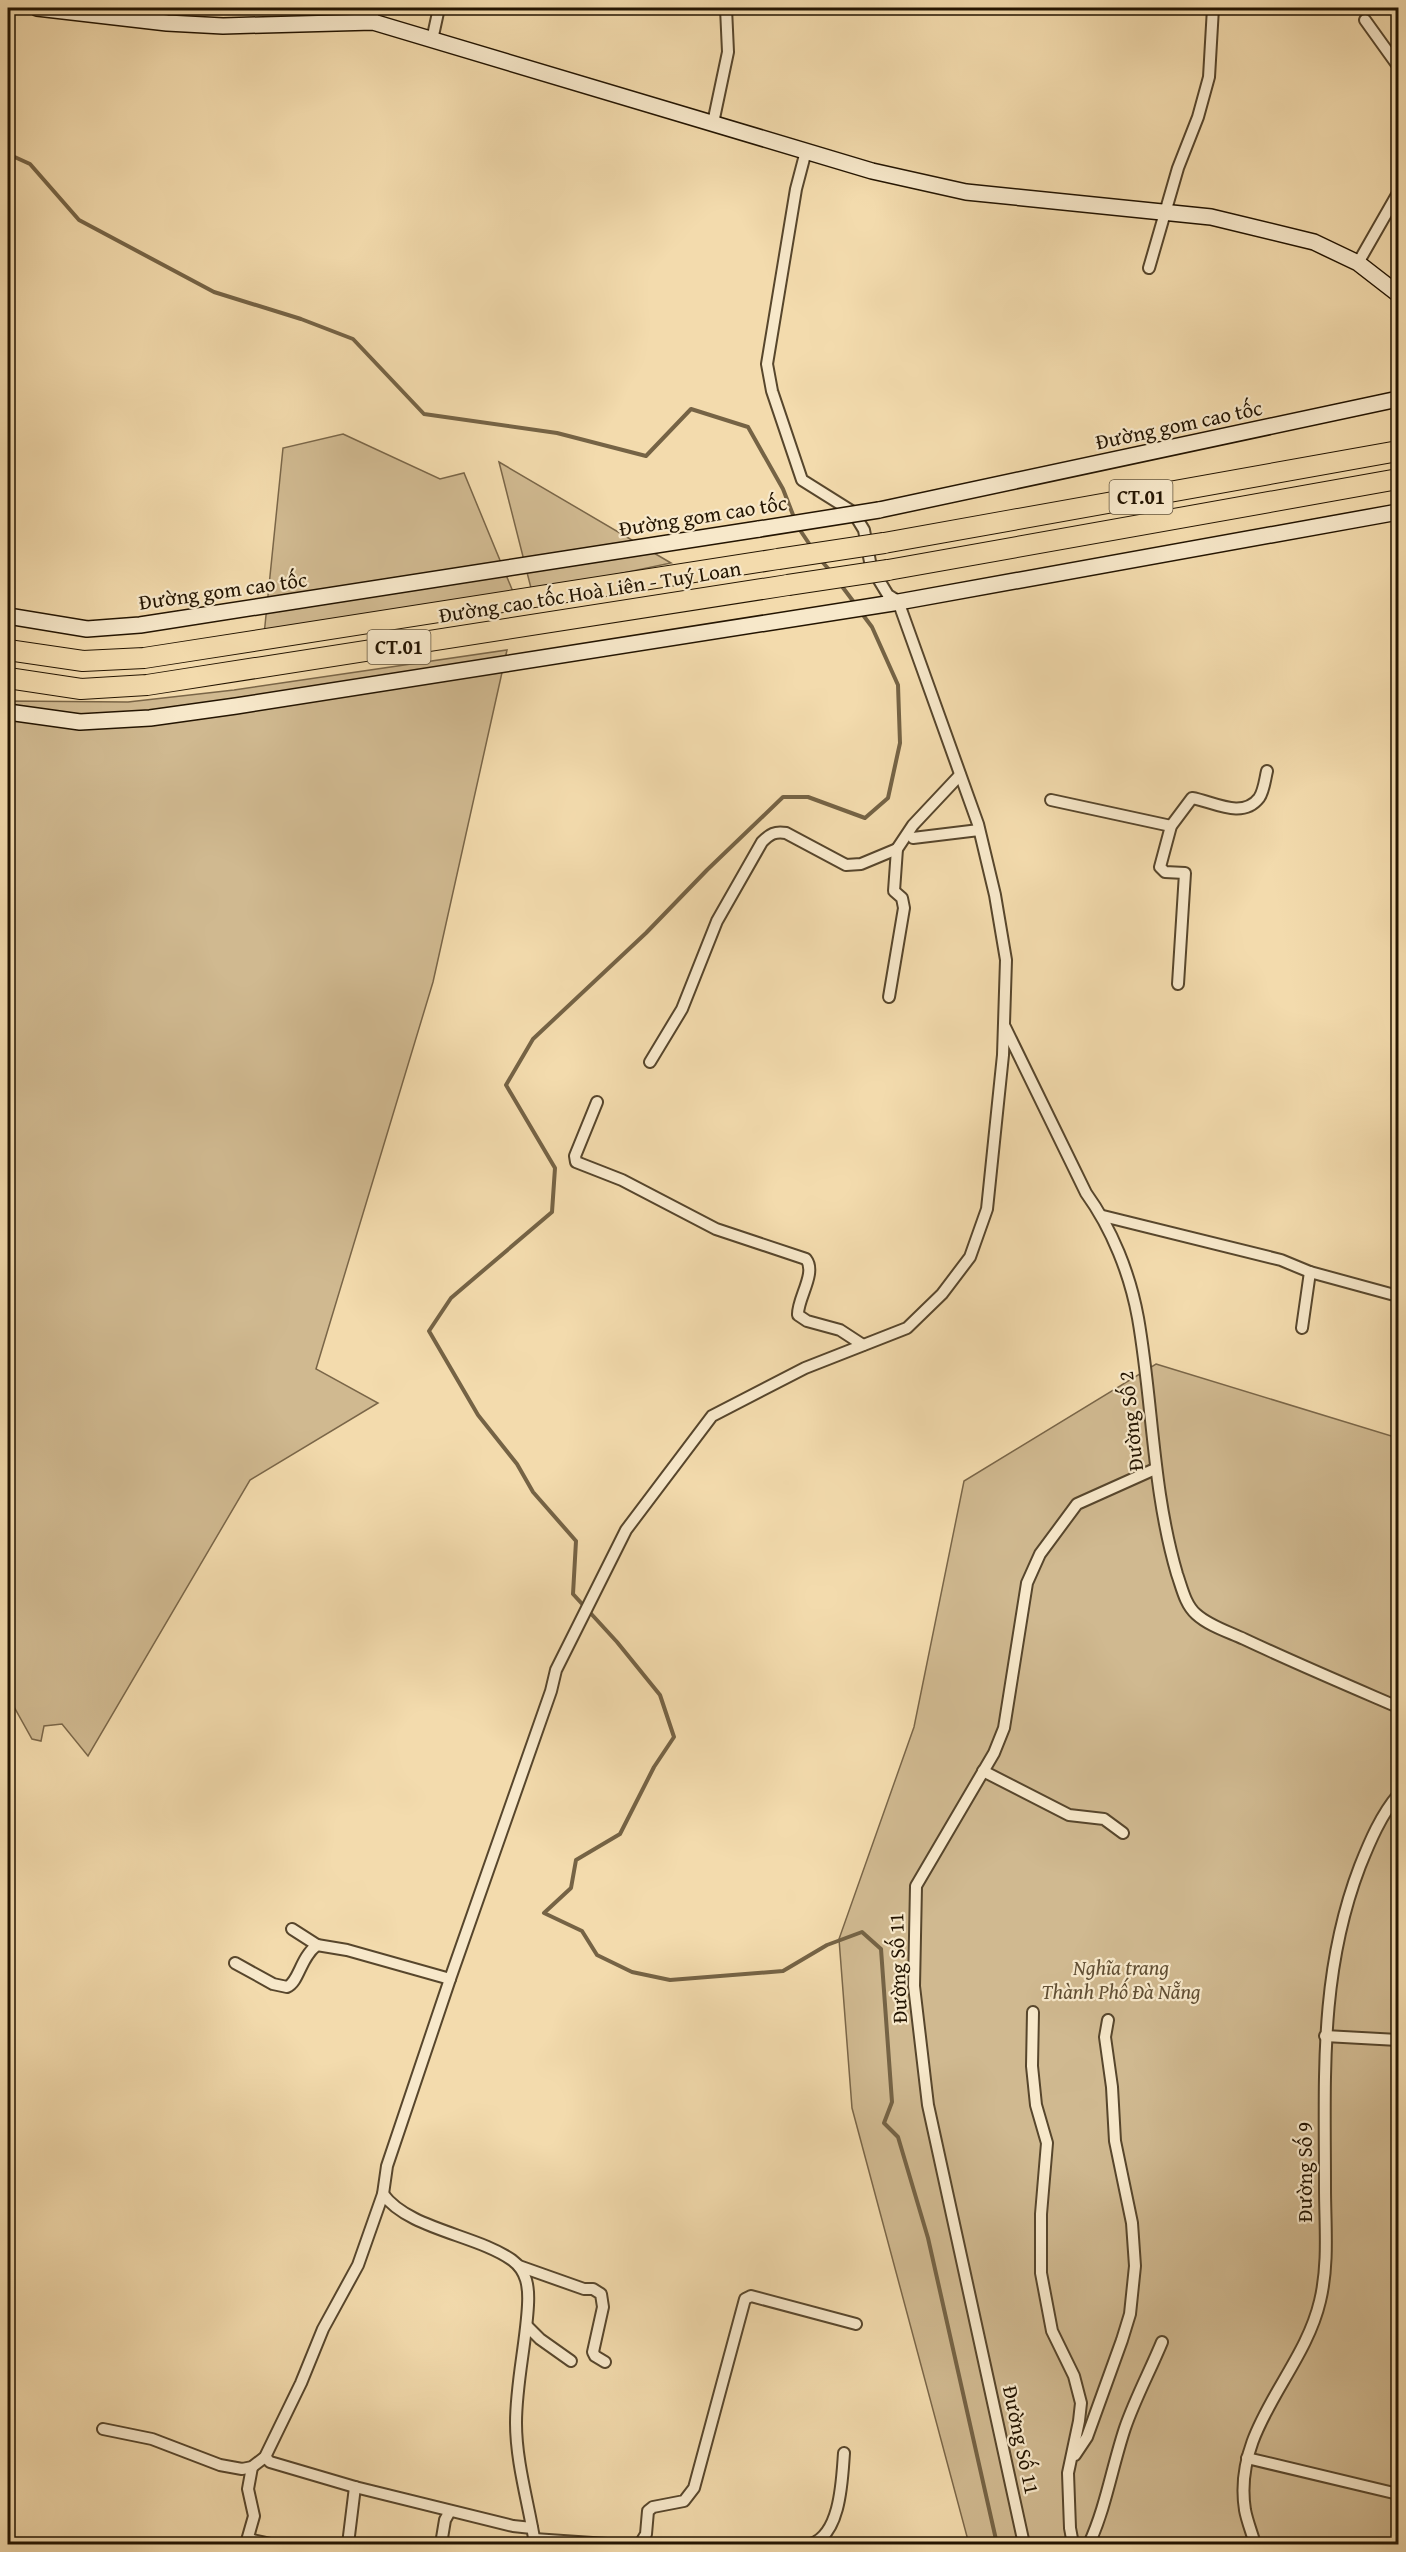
<svg xmlns="http://www.w3.org/2000/svg" width="1406" height="2552" font-family="'Gentium Book Plus',serif">
<style>
.green{fill:#d0b990;stroke:#7a6648;stroke-width:1.5}
.lines{fill:none;stroke-linecap:round;stroke-linejoin:round}
.stream{stroke:#756345;stroke-width:4}
.street-casing{stroke:#57462c;stroke-width:14}
.secondary-casing{stroke:#231401;stroke-width:18}
.highway-casing{stroke:#231401;stroke-width:22}
.street{stroke:#f7e8ca;stroke-width:10}
.secondary{stroke:#f7e8ca;stroke-width:15}
.highway{stroke:#f3dbad;stroke-width:20}
.secondary-bridge-casing{stroke:#231401;stroke-width:18;stroke-linecap:butt}
.highway-bridge-casing{stroke:#231401;stroke-width:22;stroke-linecap:butt}
.secondary-bridge{stroke:#f7e8ca;stroke-width:15}
.highway-bridge{stroke:#f3dbad;stroke-width:20}
.labels{text-anchor:middle;stroke-width:4.5;stroke-linejoin:round;paint-order:stroke}
.shield{fill:#f7e8ca;stroke:#63543d;stroke-width:1.5}
.shield-label{font-size:20px;font-weight:bold;fill:#231401}
.street-label{font-size:21px;fill:#231401;stroke:#f7e8ca}
.park-label{font-size:21px;font-style:italic;fill:#604e33;stroke:#f7e8ca}
</style>
<rect width="100%" height="100%" fill="#f3dbad"/>
<filter id="stains"><feTurbulence type="fractalNoise" baseFrequency=".00333" numOctaves="4"/><feColorMatrix values="0 0 0 0 .2 0 0 0 0 .09 0 0 0 0 .02 0 0 0 .5 -.17"/></filter>
<radialGradient id="worn" r=".72"><stop offset=".6" stop-color="#630" stop-opacity="0"/><stop offset="1" stop-color="#630" stop-opacity=".3"/></radialGradient>
<g class="green">
<path d="M343,434l97,45 24,-6 52,126 -252,36 19,-187z"/>
<path d="M499,462l172,101 -139,29z"/>
<path d="M507,650l-74,332 -117,387 62,34 -128,77 -162,276 -26,-32 -18,2 -3,15 -9,-2 -24,-43v-995l120,1 106,-12z"/>
<path d="M1156,1364l242,74v1106h-429l-117,-436 -13,-169 75,-212 50,-246z"/>
</g>
<g class="lines">
<g class="stream">
<path d="M8,154l22,10 49,56 135,72 87,27 52,20 71,75 133,19 89,23 45,-47 57,18 35,62 12,31"/>
<path d="M798,527l14,21"/>
<path d="M820,559l11,13"/>
<path d="M841,585l15,20"/>
<path d="M860,611l12,16 26,58 2,58 -12,55 -23,20 -57,-21h-25l-76,73 -61,63 -113,106 -27,46 49,83 -3,44 -101,86 -22,33 49,84 39,49 16,28 43,49 -3,53 44,48 43,53 14,42 -20,30 -34,67 -44,26 -5,28 -27,25 38,18 15,24 35,17 38,8 113,-9 44,-26 35,-13 19,17 11,153 -8,21 14,14 30,101 69,306"/>
</g>
<defs>
<g id="street">
<path d="M373,8v14"/>
<path d="M1365,20l33,46"/>
<path d="M432,40l7,-32"/>
<path d="M713,123l15,-71 -2,-44"/>
<path d="M1358,263l40,-70"/>
<path d="M1149,268l29,-100 20,-51 11,-40 4,-69"/>
<path d="M1051,800l120,26"/>
<path d="M913,838l66,-8"/>
<path d="M1178,984l7,-111 -20,-1 -5,-5 11,-41 21,-28c20,3 50,22 67,0 5,-7 6,-19 8,-27"/>
<path d="M889,997l15,-89 -2,-10 -8,-7 3,-42 16,-24 47,-50"/>
<path d="M1005,1027l81,166c26,36 44,81 52,125 15,85 14,171 39,256 5,14 8,30 19,40 13,12 33,18 48,25 51,24 103,46 154,68"/>
<path d="M650,1062l32,-53 35,-88 45,-79c8,-8 13,-11 24,-9l60,32 15,-1 36,-15"/>
<path d="M597,1102l-22,54 1,6 46,18 94,49 90,30c11,14 -9,40 -8,56l9,6 33,9 23,15"/>
<path d="M1103,1216l178,44 29,12 88,24"/>
<path d="M1302,1328l8,-56"/>
<path d="M983,1771l86,44 35,4 19,14"/>
<path d="M292,1929l25,16 30,5 103,29"/>
<path d="M235,1963l38,21 14,3c12,-5 13,-29 30,-42"/>
<path d="M1033,2012l-1,54 4,39 11,38 -6,71v59l11,58 22,45 7,27 -2,18 -11,52 2,55 3,16"/>
<path d="M1325,2036l73,4"/>
<path d="M383,2194c25,35 94,41 129,66 15,11 17,27 16,45 -2,39 -12,78 -12,118 0,40 13,82 19,121"/>
<path d="M519,2266l65,23h9l8,5 2,13 -10,45 2,4 10,6"/>
<path d="M527,2326l13,13 31,22"/>
<path d="M103,2429l49,10 68,26 22,4 10,-2 13,-10 36,-74 22,-54 35,-64 25,-71 4,-28 63,-187 101,-288 5,-21 70,-140 86,-114 93,-48 102,-40 35,-34 28,-37 17,-48 16,-154 3,-95 -11,-65 -17,-71 -80,-223 -10,-6 -17,-28 -7,-37 -11,-18 -51,-32 -30,-89 -5,-27 29,-175 10,-38"/>
<path d="M1075,2455l12,-18 35,-97 8,-26 5,-48 -3,-43 -17,-82 -3,-54 -7,-50 3,-17"/>
<path d="M265,2457l5,5 85,25 158,39 19,2"/>
<path d="M1247,2458l151,36"/>
<path d="M248,2539l23,5"/>
<path d="M534,2539l73,5"/>
<path d="M246,2544l8,-28 -6,-27 4,-22"/>
<path d="M348,2544l7,-57"/>
<path d="M441,2544l4,-24 5,-9"/>
<path d="M640,2544l6,-10 2,-23 5,-4 31,-6 10,-13 51,-189 6,-3 105,28"/>
<path d="M811,2544c30,-10 31,-65 33,-91"/>
<path d="M1024,2544l-96,-439 -14,-119 2,-100 78,-133 10,-25 23,-145 13,-29 37,-50 78,-35"/>
<path d="M1089,2544c17,-37 23,-77 36,-116 10,-29 25,-57 37,-86"/>
<path d="M1255,2544c-3,-11 -8,-23 -10,-34 -13,-82 58,-136 75,-209 9,-37 5,-76 5,-113 0,-112 -6,-215 35,-322 10,-25 21,-51 38,-71"/>
</g>
<g id="secondary">
<path d="M37,8l130,15 56,3 150,-4 499,149 94,21 245,25 103,25 44,21 40,31"/>
<path d="M879,510l519,-111"/>
<path d="M8,616l79,13 53,-4 619,-96"/>
<path d="M8,712l72,10 70,-4 86,-12 657,-103 505,-91"/>
</g>
<g id="highway">
<path d="M884,543l514,-92"/>
<path d="M888,570l510,-91"/>
<path d="M8,650l75,11 61,-3 634,-99"/>
<path d="M8,678l73,11 66,-4 641,-100"/>
</g>
</defs>
<use href="#street" class="street-casing"/>
<use href="#secondary" class="secondary-casing"/>
<use href="#highway" class="highway-casing"/>
<use href="#street" class="street"/>
<use href="#secondary" class="secondary"/>
<use href="#highway" class="highway"/>
<defs>
<path id="secondary-bridge" d="M759,529l120,-19"/>
<g id="highway-bridge">
<path d="M778,559l106,-16"/>
<path d="M788,585l100,-15"/>
</g>
</defs>
<use href="#secondary-bridge" class="secondary-bridge-casing"/>
<use href="#highway-bridge" class="highway-bridge-casing"/>
<use href="#secondary-bridge" class="secondary-bridge"/>
<use href="#highway-bridge" class="highway-bridge"/>
</g>
<g class="labels">
<g class="shield">
<rect x="1109.5" y="480" width="63" height="34" rx="4.5"/>
<rect x="367.5" y="630" width="63" height="34" rx="4.5"/>
</g>
<g class="shield-label">
<text x="1141" y="504">CT.01</text>
<text x="399" y="654">CT.01</text>
</g>
<g class="street-label">
<text transform="translate(1179 425) rotate(-12)" y="7">Đường gom cao tốc</text>
<text transform="translate(703 516) rotate(-9)" y="7">Đường gom cao tốc</text>
<text transform="translate(223 591) rotate(-8)" y="7">Đường gom cao tốc</text>
<text transform="translate(590 592) rotate(-9)" y="7">Đường cao tốc Hoà Liên - Tuý Loan</text>
<text transform="translate(1131 1421) rotate(-96)" y="7">Đường Số 2</text>
<text transform="translate(898 1968) rotate(-92)" y="7">Đường Số 11</text>
<text transform="translate(1305 2172) rotate(-90)" y="7">Đường Số 9</text>
<text transform="translate(1021 2440) rotate(78)" y="7">Đường Số 11</text>
</g>
<g class="park-label">
<text x="1121" y="1975">Nghĩa trang<tspan x="1121" dy="24">Thành Phố Đà Nẵng</tspan></text>
</g>
</g>
<rect width="1406" height="2552" fill="none" stroke="#f3dbad" stroke-width="30"/>
<rect x="9" y="9" width="1388" height="2534" fill="none" stroke="#231401" stroke-width="3"/>
<rect x="15" y="15" width="1376" height="2522" fill="none" stroke="#231401" stroke-width="1.5"/>
<rect width="100%" height="100%" filter="url(#stains)"/>
<rect width="100%" height="100%" fill="url(#worn)"/>
</svg>
